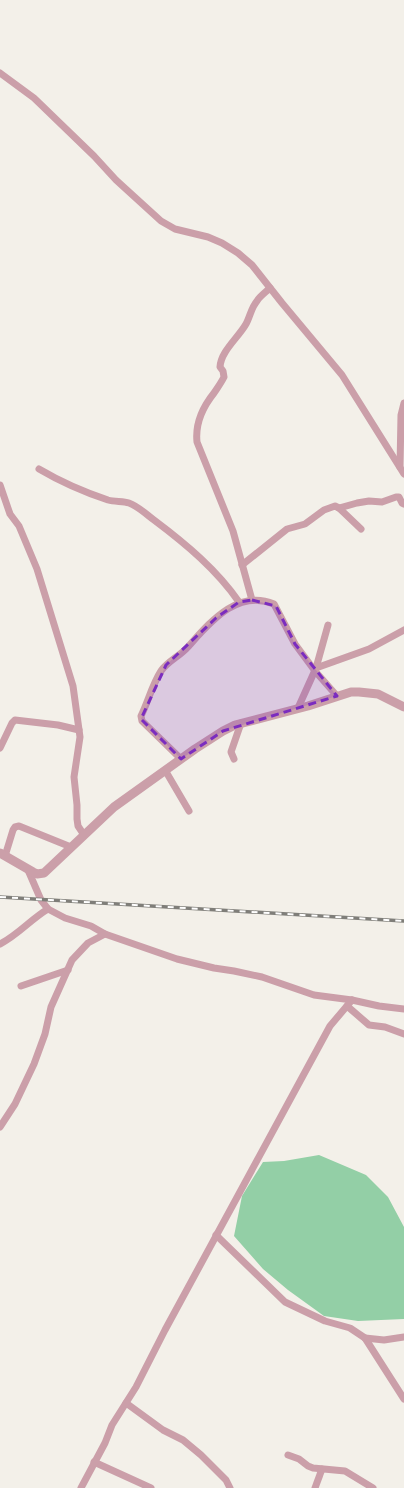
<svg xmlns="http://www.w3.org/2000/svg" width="404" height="1488" font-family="Raleway,sans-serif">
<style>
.green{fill:#93cfa6}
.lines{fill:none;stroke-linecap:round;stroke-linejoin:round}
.minor{stroke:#cb9fa9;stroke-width:7}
.tertiary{stroke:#cb9fa9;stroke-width:9}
.rail-casing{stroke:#7f7e79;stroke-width:3.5}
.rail{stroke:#fff;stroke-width:2;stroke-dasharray:6;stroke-linecap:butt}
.marked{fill:#7b2cbf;fill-opacity:0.2;stroke:#7b2cbf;stroke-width:3;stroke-dasharray:8 5;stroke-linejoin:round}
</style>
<rect width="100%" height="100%" fill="#f3f0e9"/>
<path class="green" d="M319,1155l47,20 22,22 16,30v92l-46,2 -34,-5 -36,-26 -25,-21 -29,-33 8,-40 21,-34 21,-1z"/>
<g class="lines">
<g class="minor">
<path d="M0,73l34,25 60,58 22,24 45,41 14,8 33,8 14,6 16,10 14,12 30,38 60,72 62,99"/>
<path d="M400,467l1,-52 3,-12"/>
<path d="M39,469c22,13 45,23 69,31 7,2 15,1 21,3 9,3 18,12 25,17 32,24 63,50 85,82"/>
<path d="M0,485l10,29 9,12 18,43 36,117 7,51 -6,40 3,28v14l1,7 6,9"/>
<path d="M339,508l18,-5 12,-2 13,1 14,-5h3l3,6 2,1"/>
<path d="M242,565l45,-36 18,-5 19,-14 11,-4 4,2 22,21"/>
<path d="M252,600l-19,-69 -36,-89c-2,-19 5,-34 17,-49 4,-6 7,-10 10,-16l-1,-6 -3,-4c1,-16 18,-29 26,-43 4,-7 5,-16 11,-23 3,-5 9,-9 13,-13"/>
<path d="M316,668l12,-43"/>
<path d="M298,708l18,-40 53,-19 35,-19"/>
<path d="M0,748l12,-25 3,-3 43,5 21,5"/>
<path d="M181,759l-39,-38 -1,-5c7,-14 11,-31 20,-45 6,-9 17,-14 25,-22 22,-24 50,-61 88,-45l21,40 20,27 22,25"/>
<path d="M234,759l-3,-7 10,-29"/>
<path d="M165,770l24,41"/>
<path d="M5,856l8,-26 2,-3 4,-1 52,21"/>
<path d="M28,870l13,30 7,9 17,9 26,8 14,8"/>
<path d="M0,944c18,-9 31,-25 48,-35"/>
<path d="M21,986l47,-16"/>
<path d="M347,1006l22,19 16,2 19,7"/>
<path d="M0,1127l15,-23 19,-40 11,-30 6,-27 21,-47 16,-17 17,-9 72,25 37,9 20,3 28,6 52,18 38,5 27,6 25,3"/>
<path d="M216,1235l69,67 40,19 25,7 15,10 39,61"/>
<path d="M365,1338l19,2 20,-3"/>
<path d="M126,1403l37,27 20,10 18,15 25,25 4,8"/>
<path d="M288,1455l11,4 9,7 5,2 32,3 28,17"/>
<path d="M94,1462l57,26"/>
<path d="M81,1488l24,-45 7,-18 24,-38 29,-57 165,-304 22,-26"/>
<path d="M315,1488l7,-19"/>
</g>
<path class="tertiary" d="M0,853l33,19 4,2 7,-1 70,-66 81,-58 28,-18 12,-6 73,-19 43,-14h8l19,2 26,13"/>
<defs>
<path id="rail" d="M0,897l404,24"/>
</defs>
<use href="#rail" class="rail-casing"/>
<use href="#rail" class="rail"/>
</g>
<path class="marked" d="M252,600l24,6 19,38 42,52 -114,35 -42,28 -40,-40 25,-54 50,-47 23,-16z"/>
</svg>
